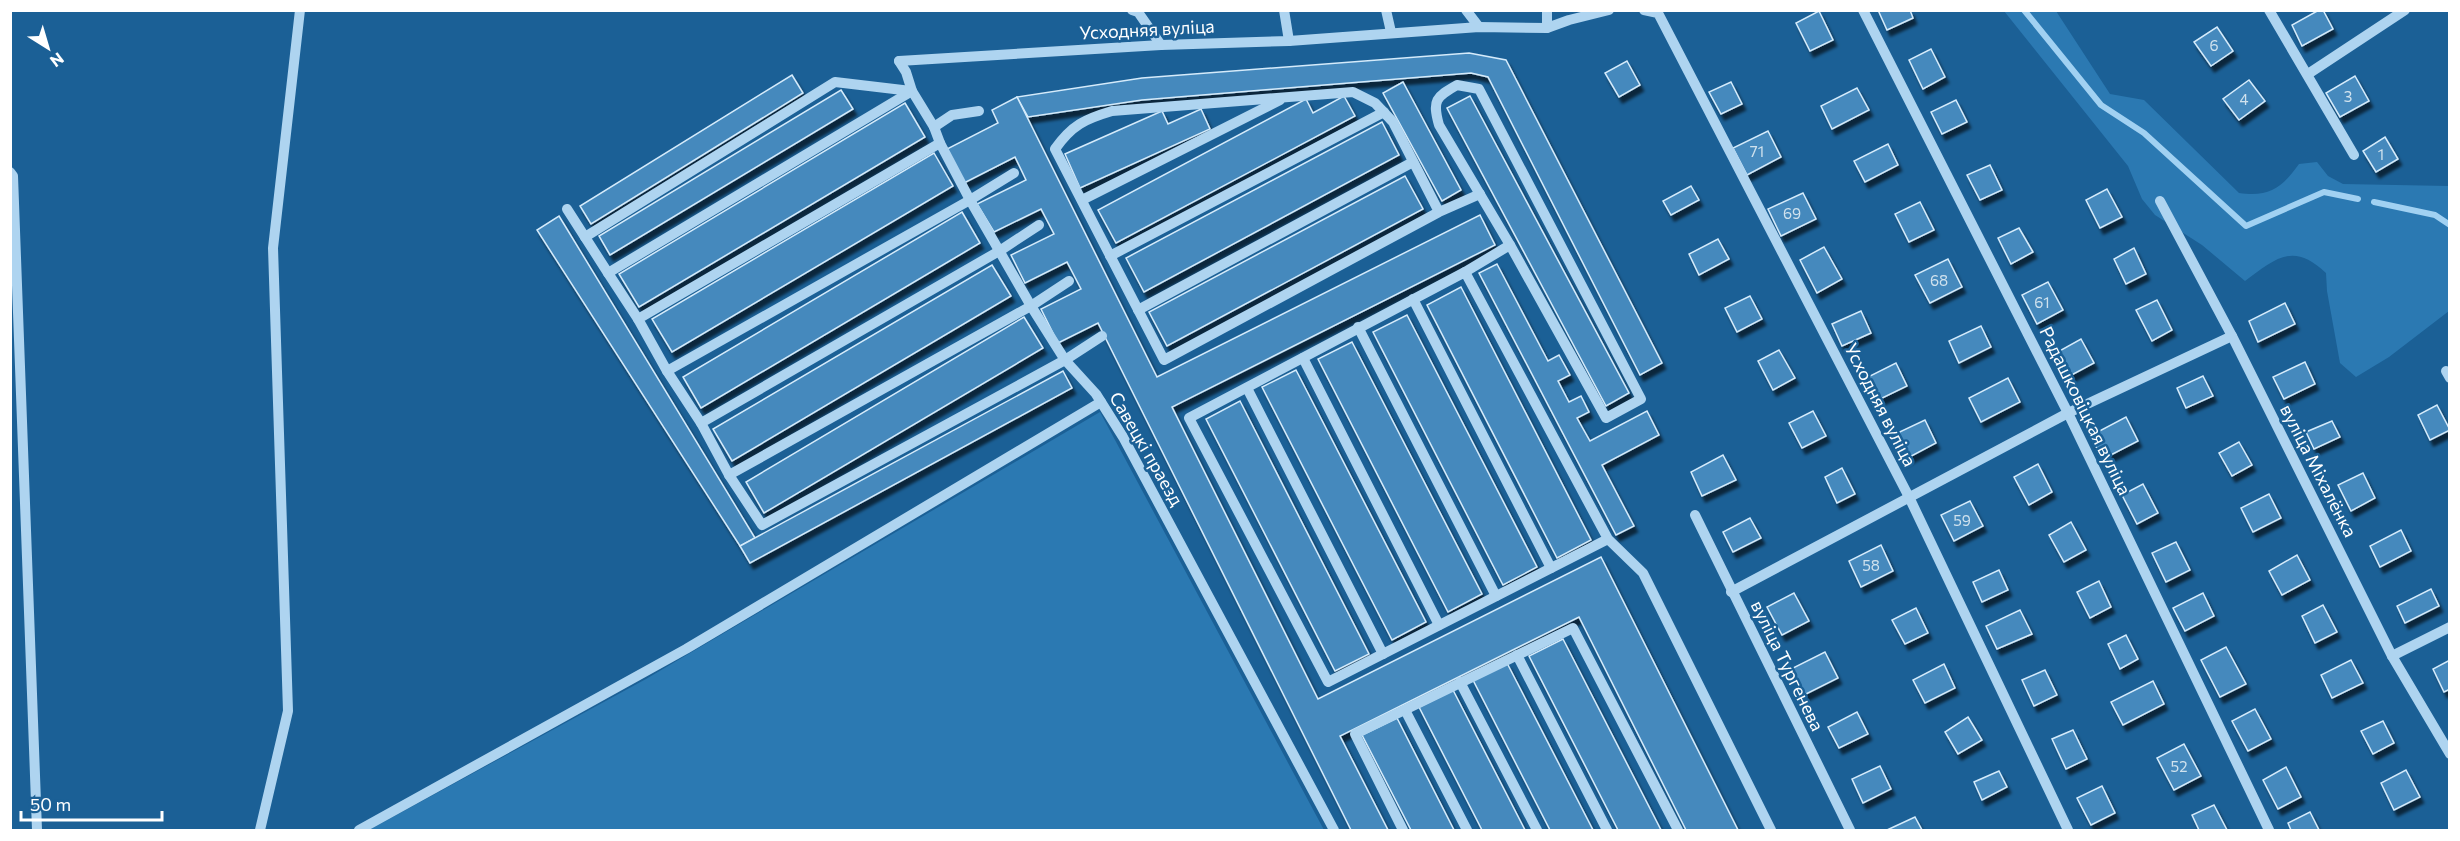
<svg xmlns="http://www.w3.org/2000/svg" width="2460" height="841" font-family="Commissioner,sans-serif">
<style>
.green{fill:#2b79b2}
.lines{fill:none;stroke-linecap:round;stroke-linejoin:round}
.stream{stroke:#a1d1f2;stroke-width:6}
.building{fill:#4489bd;stroke:#d5ebfb;stroke-width:1.5;filter:url(#shadow)}
.minor{stroke:#aed4f0;stroke-width:10}
.labels{text-anchor:middle;stroke-width:5;stroke-linejoin:round;paint-order:stroke}
.number-label{font-size:15px;fill:#d0e2ee}
.street-label{font-size:18px;fill:#fff;stroke:#1b6096}
</style>
<defs>
<filter id="shadow"><feDropShadow dx="3.5" dy="6" stdDeviation="1.5" flood-color="#0009"/></filter>
</defs>
<rect width="100%" height="100%" fill="#1b6096"/>
<g class="green">
<path d="M2004,11h52l54,83 34,6 95,93c30,4 42,-4 60,-29l18,-2 11,14 15,8 106,2v125l-60,46 -33,20 -16,-14 -13,-72 -1,-18c-33,-32 -51,-14 -81,8l-43,-36 -47,-30 -13,-16 -14,-33z"/>
<path d="M1100,412l224,418h-955l277,-151z"/>
</g>
<g class="lines">
<g class="stream">
<path d="M2024,10l77,95 43,28 102,93 78,-34 34,7"/>
<path d="M2374,202l61,13 15,10"/>
</g>
</g>
<g class="building">
<path d="M1878,10h32l3,8 -26,12z"/>
<path d="M2319,10h4l10,19 -31,17 -10,-21z"/>
<path d="M1819,11l14,29 -23,11 -14,-28z"/>
<path d="M2217,27l16,24 -22,15 -17,-24z"/>
<path d="M1931,49l14,28 -22,12 -14,-29z"/>
<path d="M1469,53l37,7 156,303 -22,12 -152,-298 -17,-4 -329,27 -114,17 -11,-20 125,-19z"/>
<path d="M1627,61l13,24 -21,12 -14,-24z"/>
<path d="M792,75l11,18 -212,131 -11,-18z"/>
<path d="M2355,76l14,25 -29,16 -14,-24z"/>
<path d="M2249,80l16,21 -26,19 -16,-21z"/>
<path d="M1403,82l58,108 -19,11 -59,-108z"/>
<path d="M1731,82l11,22 -21,10 -12,-22z"/>
<path d="M1857,88l12,22 -37,19 -11,-23z"/>
<path d="M841,90l12,19 -243,146 -11,-19z"/>
<path d="M1344,96l11,20 -239,127 -18,-33 208,-111 7,14z"/>
<path d="M1470,96l159,297 -23,13 -159,-298z"/>
<path d="M1017,97l140,280 323,-162 15,30 -323,162 146,292 283,-142 137,273h-52l-107,-213 -239,119 48,94h-37l-253,-507 -40,20 -17,-34 40,-20 -14,-27 -42,21 -14,-28 43,-21 -13,-25 -47,23 -17,-28 49,-24 -11,-23 -51,26 -17,-34 51,-26 -6,-13z"/>
<path d="M1956,100l11,22 -25,12 -11,-22z"/>
<path d="M905,103l20,34 -286,170 -20,-33z"/>
<path d="M1201,109l9,20 -130,59 -15,-34 97,-43 6,13z"/>
<path d="M1382,122l17,33 -255,137 -18,-34z"/>
<path d="M1768,131l13,26 -34,18 -14,-27z"/>
<path d="M2385,137l13,22 -22,13 -13,-21z"/>
<path d="M1888,144l10,21 -33,17 -11,-21z"/>
<path d="M934,153l19,33 -281,166 -20,-33z"/>
<path d="M1990,165l12,25 -22,10 -13,-25z"/>
<path d="M1405,176l18,33 -256,137 -18,-34z"/>
<path d="M1691,186l8,14 -28,15 -8,-14z"/>
<path d="M2107,189l15,28 -22,11 -14,-28z"/>
<path d="M1803,193l13,26 -35,17 -13,-27z"/>
<path d="M1920,202l14,28 -25,12 -14,-28z"/>
<path d="M962,212l18,31 -279,165 -18,-31z"/>
<path d="M559,216l196,322 -15,8 -203,-316z"/>
<path d="M2019,228l14,24 -22,12 -13,-26z"/>
<path d="M1718,239l11,20 -30,16 -10,-21z"/>
<path d="M1824,247l18,32 -25,14 -17,-33z"/>
<path d="M2134,248l12,26 -20,10 -12,-25z"/>
<path d="M1948,259l14,28 -32,16 -15,-28z"/>
<path d="M1497,264l51,97 11,-6 11,20 -12,6 11,21 12,-6 8,16 -12,6 13,23 57,-30 12,24 -57,30 32,61 -18,9 -137,-262z"/>
<path d="M992,265l19,31 -279,165 -19,-32z"/>
<path d="M2048,282l15,28 -26,14 -15,-29z"/>
<path d="M1461,287l130,253 -34,18 -130,-253z"/>
<path d="M1750,296l12,23 -25,13 -12,-24z"/>
<path d="M2157,300l15,30 -20,11 -16,-31z"/>
<path d="M2285,303l10,21 -37,18 -9,-21z"/>
<path d="M1861,311l10,22 -29,13 -10,-22z"/>
<path d="M1407,315l130,252 -34,18 -130,-253z"/>
<path d="M1024,317l19,31 -279,165 -18,-31z"/>
<path d="M1981,326l10,21 -32,16 -10,-22z"/>
<path d="M2081,339l13,24 -28,15 -12,-24z"/>
<path d="M1352,342l130,252 -34,18 -130,-253z"/>
<path d="M1779,350l16,28 -22,12 -15,-29z"/>
<path d="M2305,362l10,22 -31,15 -11,-22z"/>
<path d="M1896,363l11,23 -35,17 -10,-23z"/>
<path d="M1296,370l130,252 -34,18 -130,-253z"/>
<path d="M1063,371l9,17 -322,175 -10,-17z"/>
<path d="M2203,376l10,20 -27,12 -9,-20z"/>
<path d="M2008,378l12,24 -39,20 -12,-24z"/>
<path d="M1240,401l129,253 -34,17 -129,-252z"/>
<path d="M2437,405l13,25 -20,10 -12,-25z"/>
<path d="M1813,411l13,25 -24,12 -13,-25z"/>
<path d="M2126,417l12,24 -35,18 -13,-23z"/>
<path d="M1925,420l11,23 -34,18 -11,-25z"/>
<path d="M2332,421l8,16 -26,12 -8,-17z"/>
<path d="M2239,442l13,23 -20,11 -13,-23z"/>
<path d="M1723,455l13,25 -34,16 -11,-24z"/>
<path d="M2038,464l14,28 -23,13 -15,-28z"/>
<path d="M1842,468l13,26 -18,9 -12,-26z"/>
<path d="M2363,473l12,25 -24,13 -13,-26z"/>
<path d="M2143,484l15,29 -21,11 -15,-29z"/>
<path d="M2269,494l12,24 -28,14 -12,-24z"/>
<path d="M1970,501l13,25 -29,15 -13,-26z"/>
<path d="M1750,518l11,20 -28,14 -10,-20z"/>
<path d="M2071,522l15,28 -22,12 -15,-27z"/>
<path d="M2401,530l10,21 -31,16 -10,-21z"/>
<path d="M2176,542l14,28 -24,12 -14,-29z"/>
<path d="M1881,545l12,26 -32,16 -12,-26z"/>
<path d="M2297,555l13,25 -28,15 -13,-24z"/>
<path d="M1999,570l9,20 -26,12 -9,-20z"/>
<path d="M2099,581l12,26 -21,11 -13,-26z"/>
<path d="M2431,589l8,17 -34,17 -8,-17z"/>
<path d="M1794,593l15,28 -27,14 -15,-28z"/>
<path d="M2203,593l11,23 -29,15 -12,-23z"/>
<path d="M2323,605l14,27 -22,11 -13,-27z"/>
<path d="M1916,608l12,25 -23,11 -13,-24z"/>
<path d="M2020,610l12,24 -35,15 -11,-23z"/>
<path d="M2126,635l12,24 -18,10 -12,-25z"/>
<path d="M1563,639l98,191h-43l-89,-174z"/>
<path d="M2226,647l20,37 -26,13 -19,-37z"/>
<path d="M1825,652l13,26 -34,17 -13,-26z"/>
<path d="M2351,660l12,23 -31,15 -11,-23z"/>
<path d="M2450,660v29l-6,3 -11,-23z"/>
<path d="M1507,663l86,167h-43l-77,-150z"/>
<path d="M1944,664l11,24 -30,15 -12,-23z"/>
<path d="M2045,670l12,25 -23,11 -12,-26z"/>
<path d="M2153,681l11,23 -41,21 -12,-23z"/>
<path d="M1453,690l72,140h-43l-63,-123z"/>
<path d="M2255,709l16,30 -23,12 -16,-30z"/>
<path d="M1857,712l11,22 -29,14 -11,-21z"/>
<path d="M1968,717l14,23 -24,14 -13,-22z"/>
<path d="M1397,718l57,112h-43l-49,-95z"/>
<path d="M2383,721l11,22 -21,11 -12,-23z"/>
<path d="M2073,730l14,29 -21,10 -14,-30z"/>
<path d="M2184,744l17,32 -27,14 -17,-32z"/>
<path d="M1880,766l11,23 -28,14 -11,-24z"/>
<path d="M2286,767l15,30 -23,12 -15,-29z"/>
<path d="M2406,770l14,27 -26,13 -13,-27z"/>
<path d="M1999,771l8,16 -25,13 -8,-18z"/>
<path d="M2102,786l13,27 -24,12 -14,-27z"/>
<path d="M2214,805l13,25h-28l-7,-15z"/>
<path d="M2310,812l9,18h-28l-3,-7z"/>
<path d="M1915,817l7,13h-35z"/>
</g>
<g class="lines">
<g class="minor">
<path d="M1132,10l6,2 23,33"/>
<path d="M1284,10l5,31"/>
<path d="M1386,10l5,22"/>
<path d="M1466,10l13,17"/>
<path d="M1644,10l14,3 251,484 159,333"/>
<path d="M1863,10l205,403 201,417"/>
<path d="M2269,10l85,145"/>
<path d="M1547,28v-18"/>
<path d="M899,61l7,11 6,19 22,36 6,16 30,57 61,106 34,54 31,34 27,43 211,393"/>
<path d="M899,61l262,-16 128,-4 190,-14 68,1 22,-8 40,-10"/>
<path d="M2308,74l97,-64"/>
<path d="M1457,85l22,4 162,310 -35,19 -96,-173 -71,-120c-7,-25 -3,-28 18,-40z"/>
<path d="M934,127l18,-12 27,-4"/>
<path d="M10,172l3,4 24,654"/>
<path d="M1082,200l198,-100"/>
<path d="M2160,201l72,135 160,320 58,98"/>
<path d="M567,209l41,64"/>
<path d="M1439,212l-46,-90 -18,-19 -22,-11 -241,19c-27,8 -40,14 -57,38l109,211 275,-148 41,-18"/>
<path d="M1039,225l-38,25 -300,173 28,52 33,50 303,-165 37,-24"/>
<path d="M585,237l250,-155 76,9"/>
<path d="M1110,256l274,-144"/>
<path d="M1465,272l45,-27"/>
<path d="M1413,299l138,269"/>
<path d="M1138,310l275,-148"/>
<path d="M638,319l-30,-46 304,-182"/>
<path d="M1358,327l138,269"/>
<path d="M1303,358l136,267"/>
<path d="M667,371l-29,-52 302,-176"/>
<path d="M2446,371l4,7"/>
<path d="M1247,388l136,266"/>
<path d="M701,423l-34,-52 303,-171 44,-27"/>
<path d="M729,475l302,-169 38,-25"/>
<path d="M1695,515l155,315"/>
<path d="M1608,539l-280,143 -139,-264 276,-146 143,267 35,34 128,257"/>
<path d="M1731,592l337,-179 164,-77"/>
<path d="M1517,655l90,175"/>
<path d="M2392,656l58,-29"/>
<path d="M1460,682l77,148"/>
<path d="M1405,710l62,120"/>
<path d="M260,830l28,-119 -15,-463 27,-238"/>
<path d="M359,830l327,-181 415,-247"/>
<path d="M1403,830l-48,-96 218,-106 105,202"/>
</g>
</g>
<g class="labels">
<g class="number-label">
<text x="2214" y="51">6</text>
<text x="2348" y="102">3</text>
<text x="2244" y="105">4</text>
<text x="1757" y="157">71</text>
<text x="2381" y="160">1</text>
<text x="1792" y="219">69</text>
<text x="1939" y="286">68</text>
<text x="2042" y="308">61</text>
<text x="1962" y="526">59</text>
<text x="1871" y="571">58</text>
<text x="2179" y="772">52</text>
</g>
<g class="street-label">
<text transform="translate(1147 30) rotate(-3)" y="6">Усходняя вуліца</text>
<text transform="translate(1880 405) rotate(63)" y="6">Усходняя вуліца</text>
<text transform="translate(2085 411) rotate(64)" y="6">Радашковіцкая вуліца</text>
<text transform="translate(1146 449) rotate(60)" y="6">Савецкі праезд</text>
<text transform="translate(2318 471) rotate(63)" y="6">вуліца Міхалёнка</text>
<text transform="translate(1787 666) rotate(64)" y="6">вуліца Тургенева</text>
</g>
</g>
<rect width="2460" height="841" fill="none" stroke="#ffffff" stroke-width="24"/>
<g transform="translate(48 48) rotate(143)" stroke="#1b6096" stroke-width="4.5" paint-order="stroke">
<path d="M0-4.5L10 22L0 15L-10 22Z" fill="#ffffff"/>
<text y="-9" font-size="16" font-weight="bold" text-anchor="middle" fill="#ffffff">N</text>
</g>
<path d="M21 811v9h141v-9" fill="none" stroke="#ffffff" stroke-width="3"/>
<text x="30" y="811" font-size="18" fill="#ffffff" stroke="#1b6096" stroke-width="4.5" paint-order="stroke">50 m</text>
</svg>
